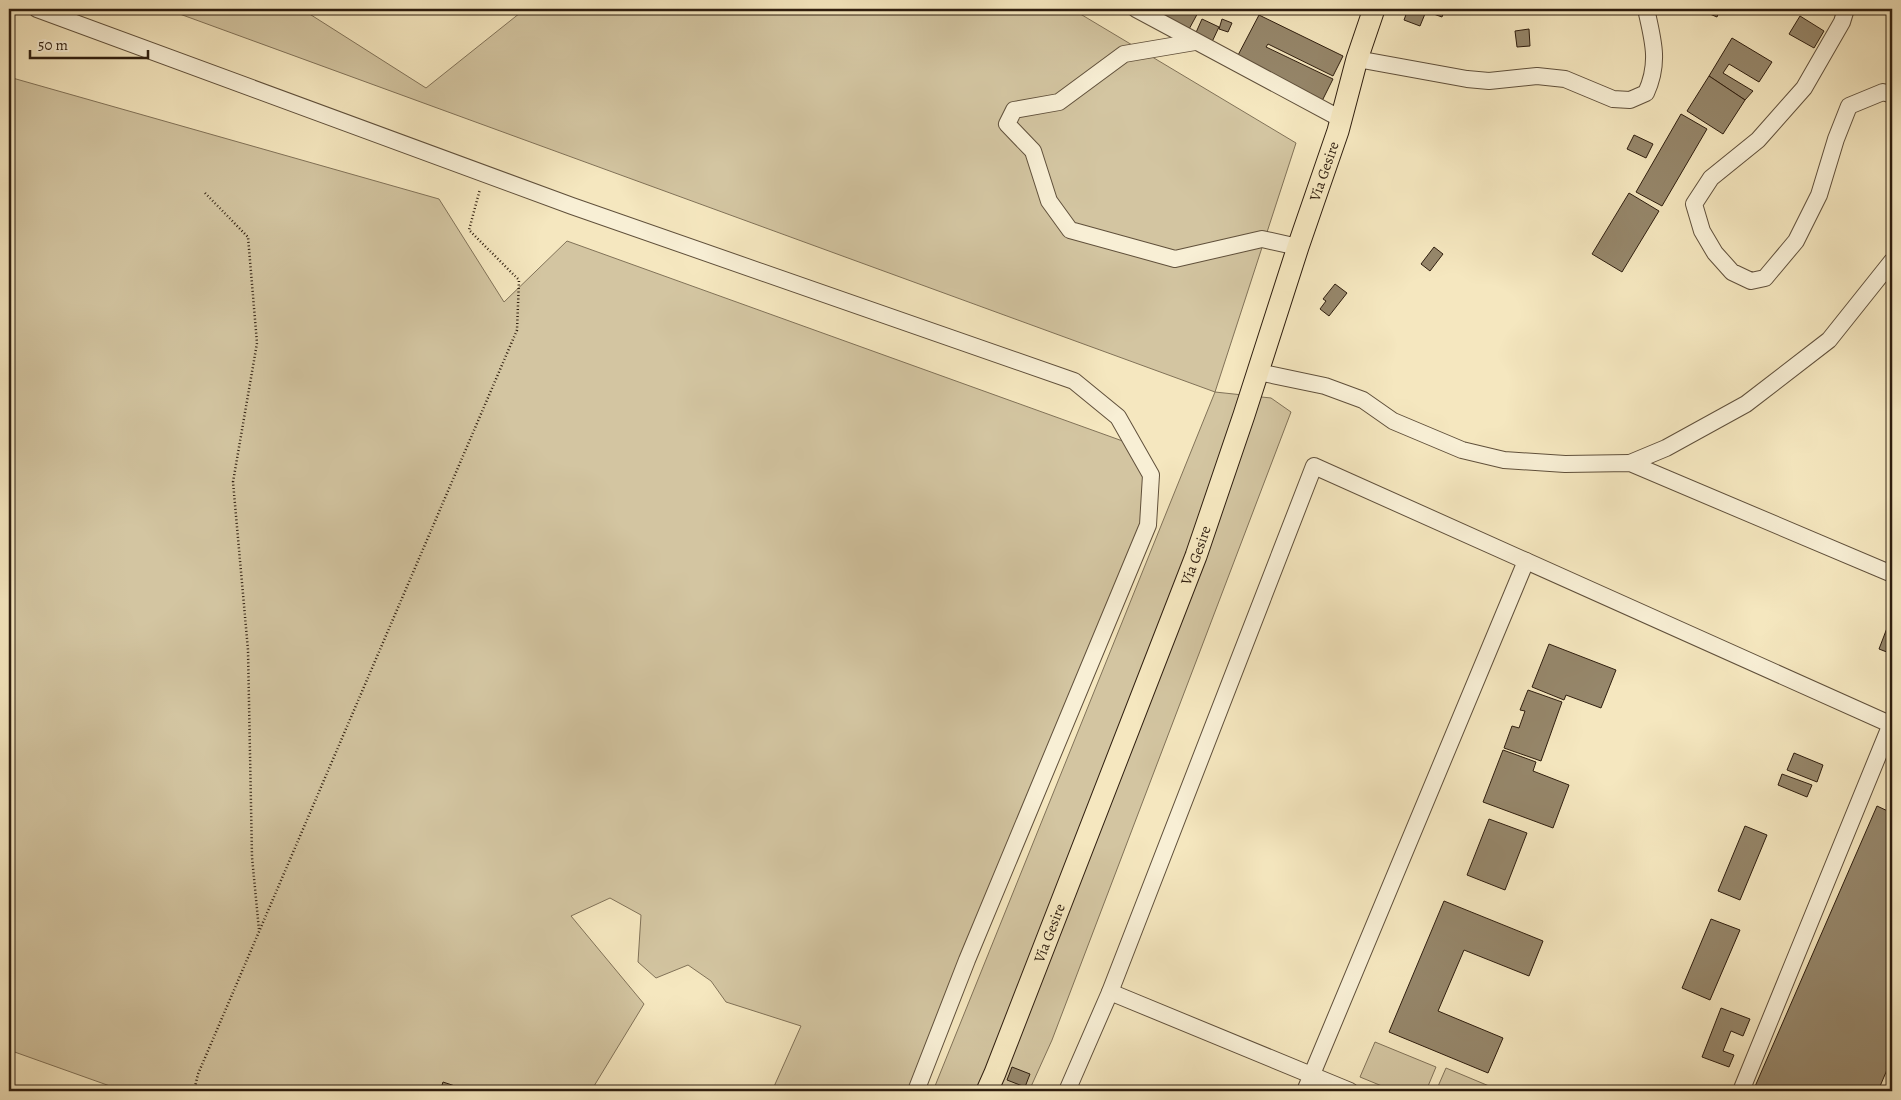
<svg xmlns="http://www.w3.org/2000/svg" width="1901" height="1100" font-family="Alegreya,serif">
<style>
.green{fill:#d3c5a1;stroke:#817258}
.building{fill:#96876b;stroke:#2f1e0f}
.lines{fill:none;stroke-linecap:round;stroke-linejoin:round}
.minor-casing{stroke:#60503b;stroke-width:18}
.major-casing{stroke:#2f1e0f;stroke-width:23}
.path{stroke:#2f1e0f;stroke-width:2.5;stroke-dasharray:1 2.5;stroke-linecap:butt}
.minor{stroke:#f8efd5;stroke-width:16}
.major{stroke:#f5e7bf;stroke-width:21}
.labels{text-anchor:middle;stroke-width:5;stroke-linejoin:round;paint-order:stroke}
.street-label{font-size:15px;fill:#2f1e0f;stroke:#f8efd5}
</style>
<rect width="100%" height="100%" fill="#f5e7bf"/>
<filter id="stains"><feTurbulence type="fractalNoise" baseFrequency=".004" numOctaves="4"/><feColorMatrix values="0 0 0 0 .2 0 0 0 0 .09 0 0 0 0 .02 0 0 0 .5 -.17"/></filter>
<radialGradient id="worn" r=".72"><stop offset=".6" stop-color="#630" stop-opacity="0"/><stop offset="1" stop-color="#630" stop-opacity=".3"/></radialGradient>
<g class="green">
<path d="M166,9h141l1,4 118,75 99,-79h547l224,134 -81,249 56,6 20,14 -239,628 -23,51h-96l282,-699z"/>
<path d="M9,77l430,122 65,103 63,-61 575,207 3,88 -235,555h-138l29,-65 -75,-24 -15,-21 -23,-16 -32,13 -18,-16 3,-47 -31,-17 -39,18 73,88 -53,87h-467l-115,-41z"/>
<path d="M1375,1042l61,25 -10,24h-32l-34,-14z"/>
<path d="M1446,1068l55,23h-65z"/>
</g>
<g class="building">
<path d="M1154,9h46l-12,22 -36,-18z"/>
<path d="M1408,9h19l-7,17 -16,-6z"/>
<path d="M1429,9h16l-3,8 -14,-5z"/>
<path d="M1707,9h13l-3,8 -12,-5z"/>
<path d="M1259,15l84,41 -10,20 -65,-32 -2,3 67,32 -11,22 -86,-42z"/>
<path d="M1800,16l24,15 -10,17 -25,-14z"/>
<path d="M1202,19l17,8 -8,17 -17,-7z"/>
<path d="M1222,19l10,4 -4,9 -9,-3z"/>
<path d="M1529,29l1,17 -13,1 -2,-16z"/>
<path d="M1732,38l40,24 -13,20 -30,-18 -6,9 30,18 -8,9 -36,-24z"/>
<path d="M1709,76l36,24 -22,34 -36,-23z"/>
<path d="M1681,114l26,15 -45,77 -26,-14z"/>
<path d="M1634,135l19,9 -7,14 -19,-9z"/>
<path d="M1629,193l30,18 -37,61 -30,-18z"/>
<path d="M1434,247l9,7 -13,17 -9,-7z"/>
<path d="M1335,284l12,9 -18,23 -9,-7 6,-8 -3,-2z"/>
<path d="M1892,615v39l-13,-5z"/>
<path d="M1549,644l67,26 -15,38 -35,-13 -2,5 -32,-13z"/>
<path d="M1528,690l34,12 -21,59 -37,-13 8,-22 7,2 6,-17 -5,-1z"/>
<path d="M1503,750l33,12 -3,9 36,14 -16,43 -70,-26z"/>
<path d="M1794,753l29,12 -6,17 -30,-12z"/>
<path d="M1782,774l30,11 -5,12 -29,-12z"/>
<path d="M1877,806l15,7v245l-14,33h-125z"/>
<path d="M1489,819l38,14 -22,57 -38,-15z"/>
<path d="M1745,826l22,9 -27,65 -22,-9z"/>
<path d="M1444,901l99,40 -14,35 -65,-26 -26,61 65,27 -15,35 -99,-41z"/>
<path d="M1711,919l29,11 -30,70 -28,-12z"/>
<path d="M1721,1008l29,11 -7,17 -12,-5 -8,20 11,4 -5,12 -27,-10z"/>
<path d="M1012,1067l18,7 -5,13 -18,-7z"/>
<path d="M443,1082l12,4 -2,5h-13z"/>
</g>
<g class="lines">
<defs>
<g id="minor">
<path d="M37,9l535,197 502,175 44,36 33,58 -3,50 -181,435 -51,131"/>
<path d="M1136,9l205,110"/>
<path d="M1846,9l-4,13 -38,66 -46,52 -47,38 -17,26 8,27 13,22 17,19 19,9 14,-3 31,-37 23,-46 17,-56 13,-33 34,-14 9,3"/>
<path d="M1195,42l-71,12 -65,48 -45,8 -7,14 26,27 16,50 21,29 105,29 87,-20 36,8"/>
<path d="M1357,59l110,20 22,2 48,-5 28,3 48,20 17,1 16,-7c14,-30 7,-53 0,-84"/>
<path d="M1258,372l67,14 38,14 30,21 69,29 42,10 61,4 65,-1 262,111"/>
<path d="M1630,463l36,-15 80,-44 83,-64 63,-79"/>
<path d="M1110,992l240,99"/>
<path d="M1067,1091l43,-99 204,-526 578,259"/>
<path d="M1305,1091l221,-530"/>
<path d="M1741,1091l150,-367"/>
</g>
<g id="major">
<path id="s1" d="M987,1091l8,-18 201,-517 48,-141 54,-168 40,-116 19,-72 17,-50"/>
</g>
</defs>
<use href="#minor" class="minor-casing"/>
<use href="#major" class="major-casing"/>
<g class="path">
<path d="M205,193l43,44 9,106 -24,139 15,168 4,207 7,73"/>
<path d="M194,1091l4,-17 319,-744 2,-50 -50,-50 11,-41"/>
</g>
<use href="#minor" class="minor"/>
<use href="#major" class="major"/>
</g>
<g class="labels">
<g class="street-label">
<text dy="5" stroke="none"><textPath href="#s1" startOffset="980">Via Gesire</textPath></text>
<text dy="5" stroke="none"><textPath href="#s1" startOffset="575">Via Gesire</textPath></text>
<text dy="5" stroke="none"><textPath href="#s1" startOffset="170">Via Gesire</textPath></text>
</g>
</g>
<rect width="1901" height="1100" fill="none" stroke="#f5e7bf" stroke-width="30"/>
<rect x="10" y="10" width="1881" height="1080" fill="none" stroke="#2f1e0f" stroke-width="2.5"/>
<rect x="15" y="15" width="1871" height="1070" fill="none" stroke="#2f1e0f"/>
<path d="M30 50v8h118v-8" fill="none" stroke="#2f1e0f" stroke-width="2.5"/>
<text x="38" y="50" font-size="15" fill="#2f1e0f" stroke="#f8efd5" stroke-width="4" paint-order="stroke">50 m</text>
<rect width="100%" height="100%" filter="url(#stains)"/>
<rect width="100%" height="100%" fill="url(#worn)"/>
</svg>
